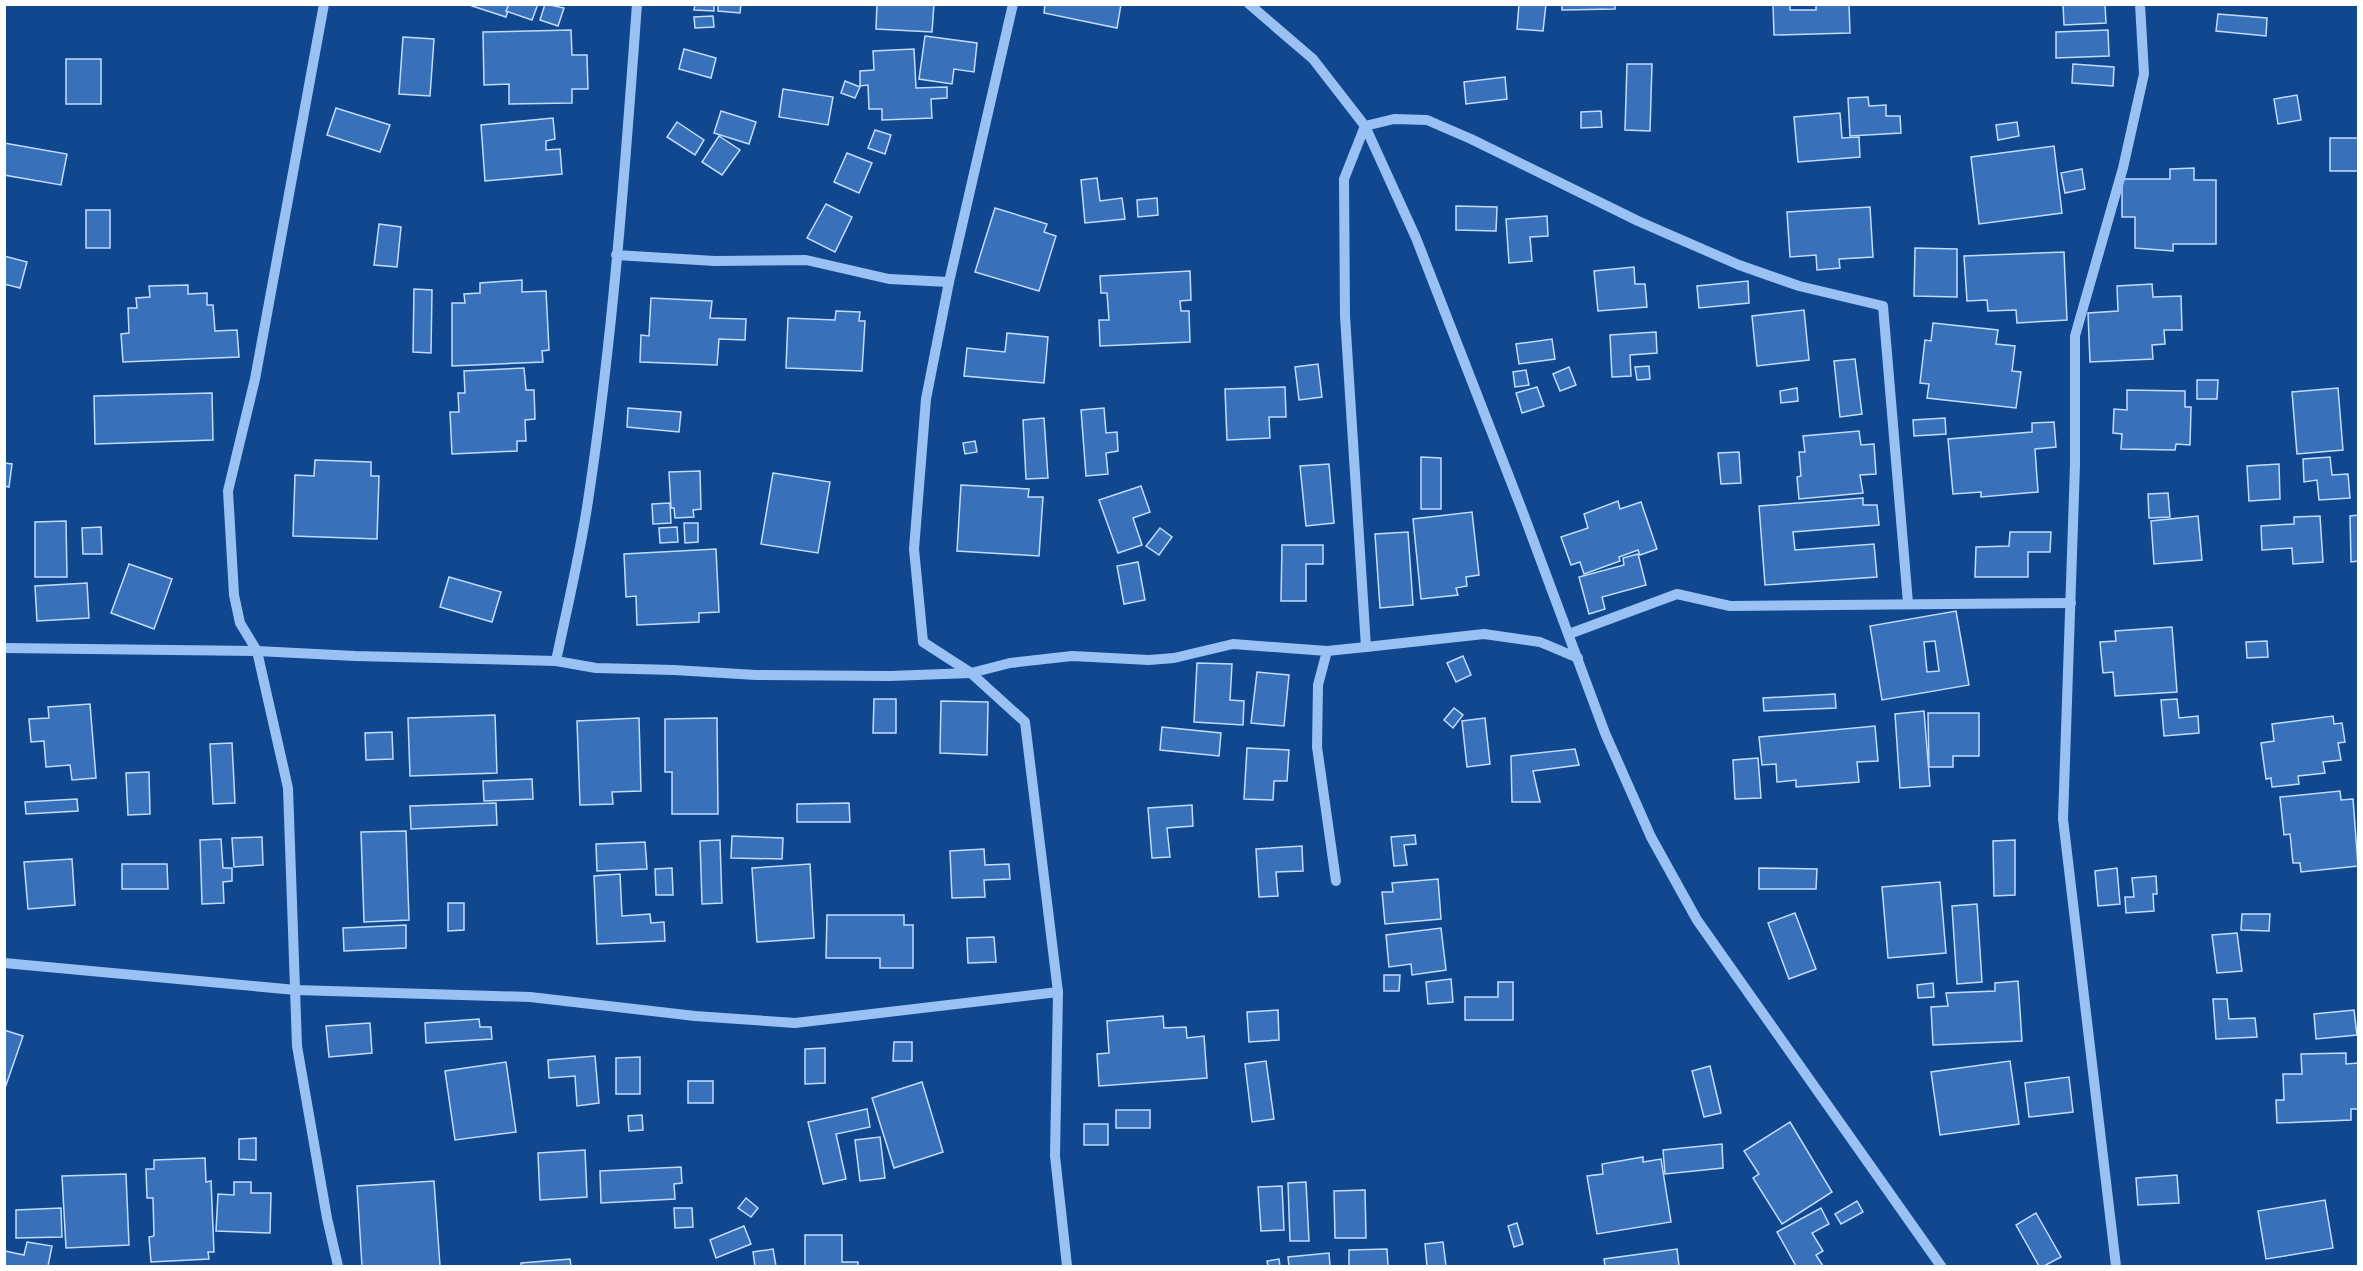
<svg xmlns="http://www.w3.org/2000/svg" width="2363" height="1271" font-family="'DejaVu Sans',sans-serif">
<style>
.building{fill:#3870b9;stroke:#c0dcfe;stroke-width:1.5;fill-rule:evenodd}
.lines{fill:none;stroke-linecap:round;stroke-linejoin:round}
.minor{stroke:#99c1f3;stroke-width:10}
</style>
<rect width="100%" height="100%" fill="#10478f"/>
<g class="building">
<path d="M466,4h44l-4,13z"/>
<path d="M509,4h29l-6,16 -26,-9z"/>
<path d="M545,4l19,4 -6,18 -18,-6z"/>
<path d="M695,4h19v7l-20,-1z"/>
<path d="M718,4h23l-1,9 -22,-2z"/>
<path d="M877,4h57l-2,28 -56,-3z"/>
<path d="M1045,4h76l-4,24 -73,-15z"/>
<path d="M1519,4h27l-3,27 -26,-2z"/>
<path d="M1562,4h53v5l-53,1z"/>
<path d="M1773,4h17v6h26v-6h33l1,29 -76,2z"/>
<path d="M2063,4h42l1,19 -42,2z"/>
<path d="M2218,14l49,4 -1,18 -50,-5z"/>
<path d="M713,16l1,11 -19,1 -1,-11z"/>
<path d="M571,30l1,25h15l1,34h-16v14l-63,1v-20l-25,1 -1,-53z"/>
<path d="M2108,30l1,26 -53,2v-26z"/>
<path d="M925,36l52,7 -3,29 -20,-3 -2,15 -33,-5z"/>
<path d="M403,37l31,2 -4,57 -31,-2z"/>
<path d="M684,49l32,9 -5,20 -32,-9z"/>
<path d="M914,49l2,39 31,-1v11l-16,1 1,19 -50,2v-11h-13l-1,-24 -8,1v-15l14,-1 -1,-19z"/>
<rect x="66" y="59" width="35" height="45"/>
<path d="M1627,64h25l-2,67 -25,-1z"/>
<path d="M2073,64l41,3 -1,19 -41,-3z"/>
<path d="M1505,77l2,22 -41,5 -2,-22z"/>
<path d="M845,81l15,6 -5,11 -14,-5z"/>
<path d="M783,89l50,8 -5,28 -49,-8z"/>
<path d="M2297,95l4,25 -23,4 -4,-25z"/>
<path d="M1868,97l1,9 17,-1v11h14l1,17 -51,3 -2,-38z"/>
<path d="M336,108l54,17 -10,27 -53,-17z"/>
<path d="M721,111l35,11 -7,22 -35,-11z"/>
<path d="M1601,111l1,16 -21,1v-16z"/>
<path d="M1840,113l2,25 17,-1 1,20 -62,5 -4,-45z"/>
<path d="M553,118l2,21 -9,2v9l14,-1 2,25 -77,7 -4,-56z"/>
<path d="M677,122l27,18 -9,15 -28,-18z"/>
<path d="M2017,122l2,14 -21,4 -2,-15z"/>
<path d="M875,130l16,5 -6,19 -17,-6z"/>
<path d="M719,136l21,14 -18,25 -20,-13z"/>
<rect x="2330" y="138" width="28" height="33"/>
<path d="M4,143l63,11 -6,31 -57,-10z"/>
<path d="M2054,146l8,67 -83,11 -8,-67z"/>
<path d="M847,153l25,10 -13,30 -25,-11z"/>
<path d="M2194,168v12h22v64h-43v7l-38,-3v-31h-13v-38h48v-10z"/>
<path d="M2082,169l3,20 -20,4 -4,-20z"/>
<path d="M1097,178l3,23 22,-3 3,21 -40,4 -4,-43z"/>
<path d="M1157,198l1,17 -20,2 -1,-17z"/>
<path d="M826,204l26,13 -17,35 -28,-14z"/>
<path d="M1456,206l41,1 -1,24 -40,-1z"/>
<path d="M1870,207l3,50 -34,2 1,9 -23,2 -1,-15 -26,2 -3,-45z"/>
<path d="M995,208l52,16 -3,8 12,4 -17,55 -64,-19z"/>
<rect x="86" y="210" width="24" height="38"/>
<path d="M1547,216l1,20 -18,1 2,24 -23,2 -3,-44z"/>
<path d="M379,224l22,3 -4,40 -23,-2z"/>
<path d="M1915,248l42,1v48l-43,-1z"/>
<path d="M2064,252l3,68 -50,3 -1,-13 -28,1 -1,-11 -20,1 -3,-45z"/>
<path d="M4,256l23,6 -7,26 -16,-4z"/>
<path d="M1634,267l1,17h10l2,23 -49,4 -4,-40z"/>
<path d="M1190,271l1,29 -11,1 1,10h8l1,31 -90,4 -1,-26h10l-2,-27h-6l-1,-17z"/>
<path d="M522,280v12l24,-1 3,59 -7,1 1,11 -91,4v-63h13l-1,-9 16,-1v-10z"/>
<path d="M1748,281l1,22 -50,5 -2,-22z"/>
<path d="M2152,284l1,13 28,-1 1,34h-18l1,14 -13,1 1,14 -63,3 -2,-49 30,-2 -1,-25z"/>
<path d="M188,285v9l19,-1v12h6l2,26 22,-1 2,27 -116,5 -2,-28 8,-1 -1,-25h9l-1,-10 14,-1 -1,-11z"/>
<path d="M414,289l18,1 -1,63 -18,-1z"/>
<path d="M651,298l61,3 -2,17 36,1 -1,21 -26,-1 -2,26 -77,-3 1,-27 8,1z"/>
<path d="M1804,310l5,50 -52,6 -5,-50z"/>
<path d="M836,311l24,1 -1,9h6l-3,50 -76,-3 2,-50 47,2z"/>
<path d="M1933,323l65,7 -2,14 19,2 -3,25 9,1 -5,36 -89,-10 2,-14 -9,-1 5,-43 6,1z"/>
<path d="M1656,332l1,21 -27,2 1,21 -19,1 -2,-42z"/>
<path d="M1007,333l41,4 -4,46 -80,-7 3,-28 38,4z"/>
<path d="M1552,339l3,20 -36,5 -3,-20z"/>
<path d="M1855,359l7,55 -22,3 -6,-56z"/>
<path d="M1318,364l4,33 -23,3 -4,-33z"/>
<path d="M1649,366l1,13 -13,1 -2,-13z"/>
<path d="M1569,367l7,18 -16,6 -7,-17z"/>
<path d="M524,368l2,22h8l1,29 -10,1 1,21h-9v10l-65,3 -2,-42h9l-1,-19h7l-1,-22z"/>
<path d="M1526,370l3,15 -14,2 -2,-15z"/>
<path d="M2197,380h21l-1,19h-20z"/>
<path d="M1285,387l1,30h-17l1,21 -43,2 -2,-51z"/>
<path d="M1537,387l7,19 -22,7 -6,-20z"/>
<path d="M1797,388l1,13 -17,2 -1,-12z"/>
<path d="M2338,388l5,62 -46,4 -5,-62z"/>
<path d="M2127,390l58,1v16h6l-1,38 -14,-1 -1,6 -54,-1 1,-15 -9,-1 1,-24 13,1z"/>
<path d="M212,393l1,47 -118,4 -1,-48z"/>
<path d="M628,408l53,4 -2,20 -52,-5z"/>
<path d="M1104,408l2,25 11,-1 1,19 -12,2 2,21 -22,2 -5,-66z"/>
<path d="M1044,418l4,60 -22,1 -3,-59z"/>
<path d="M1945,418l1,16 -32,2 -1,-16z"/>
<path d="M2054,422l2,25 -21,2 3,43 -57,5v-5l-28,2 -5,-55 84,-7v-9z"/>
<path d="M1859,431l2,14 13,-1 2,30 -16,1 3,18 -64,6 -2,-22 4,-1 -2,-24h6l-2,-16z"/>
<path d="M975,441l2,11 -12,2 -2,-11z"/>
<path d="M1739,452l2,31 -20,1 -3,-31z"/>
<path d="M1421,457l20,1v51h-20z"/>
<path d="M2330,457l2,18 16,-1 2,24 -31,2 -2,-20 -13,2 -1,-23z"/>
<path d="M315,460l56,2v14h8l-2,63 -84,-3 2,-61 19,1z"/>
<path d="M4,463l8,1 -3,23 -5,-1z"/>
<path d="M1329,464l5,59 -28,3 -6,-60z"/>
<path d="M2279,464l1,35 -31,2 -2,-35z"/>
<path d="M700,471l1,38 -8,1 1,7 -19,1 -1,-10h-3l-2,-36z"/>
<path d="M773,473l57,9 -12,71 -57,-9z"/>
<path d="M961,485l68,4 -1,8h15l-4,59 -82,-5z"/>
<path d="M1141,486l9,26 -17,6 9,27 -24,8 -19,-53z"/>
<path d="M2168,493l2,24 -21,1 -1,-24z"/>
<path d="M1863,498v7h14l2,20 -86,7 2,18 79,-6 3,33 -112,8 -6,-79z"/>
<path d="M1618,501l2,8 21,-7 16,47 -17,6 -2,-5 -19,7 1,4 -36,13 -4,-12 -9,3 -10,-28 27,-9 -4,-14z"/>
<path d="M670,503l1,20 -18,1 -1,-20z"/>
<path d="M1472,512l7,63 -13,2 1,9 -11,2 2,7 -37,4 -8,-80z"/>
<path d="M2358,515v46l-7,1 -1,-46z"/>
<path d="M2198,516l4,44 -48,4 -3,-43z"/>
<path d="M2320,516l3,46 -30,2 -1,-16 -30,2 -1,-24 33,-2v-7z"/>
<path d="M66,521l1,56h-32v-55z"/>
<path d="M684,523h14v19l-13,1z"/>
<path d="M101,527l1,27h-19l-1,-26z"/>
<path d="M677,527l1,15 -18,1 -1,-15z"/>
<path d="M1160,528l12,9 -13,18 -13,-9z"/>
<path d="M1408,532l5,73 -33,3 -5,-74z"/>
<path d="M2010,532h41l-1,20h-22v25h-53l1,-30 33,-1z"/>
<path d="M1282,545h41v19h-17v37h-25z"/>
<path d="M716,549l3,63 -20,1v9l-62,3 -1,-29 -10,1 -2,-43z"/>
<path d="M1638,554l8,31 -44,12 3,12 -16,5 -10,-37 45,-12 -1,-7z"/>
<path d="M1138,562l7,38 -21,4 -7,-38z"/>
<path d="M129,564l43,15 -18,50 -43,-16z"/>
<path d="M449,577l52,15 -9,30 -52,-15z"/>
<path d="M87,583l2,35 -52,3 -2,-35z"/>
<path d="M1956,611l13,74 -87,15 -12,-74zM1935,641l4,30 -12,1 -3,-30z"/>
<path d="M2172,627l5,65 -62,4 -2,-24 -10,1 -3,-31 16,-1 -1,-10z"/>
<path d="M2267,641l1,16 -21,1 -1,-16z"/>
<path d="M1463,656l8,19 -15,7 -9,-19z"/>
<path d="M1197,663l35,1 -2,36 14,1 -1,24 -49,-3z"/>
<path d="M1257,672l32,3 -5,51 -33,-3z"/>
<path d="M1835,694l1,14 -72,3 -1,-13z"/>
<path d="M874,699h22v34h-23z"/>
<path d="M2177,699l2,19 19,-2 1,17 -35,3 -3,-36z"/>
<path d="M941,701l47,1 -1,53 -47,-2z"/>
<path d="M90,704l6,74 -24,2 -2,-15 -24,2 -2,-26 -13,1 -2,-23 20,-1 -1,-11z"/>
<path d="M1454,708l9,7 -10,13 -9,-8z"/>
<path d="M1924,711l6,75 -30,2 -5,-74z"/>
<path d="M1928,713h51v43h-26v11h-24z"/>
<path d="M495,715l2,58 -87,3 -2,-58z"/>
<path d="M2333,716l1,8 8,-1 3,19 -7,1 3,17 -18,2 2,11 -27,3 1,8 -27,3 -1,-9 -5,1 -5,-36 13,-2 -2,-17z"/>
<path d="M639,718l2,73 -29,1 1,12 -33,1 -3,-84z"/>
<path d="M717,718l1,96h-46v-42h-7v-53z"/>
<path d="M1485,718l5,46 -23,3 -5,-46z"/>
<path d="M1875,726l3,35 -21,1 2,20 -63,5v-7l-19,2 -1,-18 -14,1 -3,-28z"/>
<path d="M1162,727l59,6 -2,23 -59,-6z"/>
<path d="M392,732l1,27 -27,1 -1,-27z"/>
<path d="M232,743l3,60 -22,1 -3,-60z"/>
<path d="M1247,748l42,2 -2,31h-13l-1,19 -29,-1z"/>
<path d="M1575,749l4,16 -46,6 7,31h-28l-1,-46z"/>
<path d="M1758,758l3,40 -26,1 -2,-39z"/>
<path d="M149,772l1,42 -22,1 -2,-42z"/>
<path d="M532,779l1,20 -49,2 -1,-20z"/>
<path d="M2340,791l1,9 12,-1 5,67 -57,6 -1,-9h-7l-3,-29 -6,1 -4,-38z"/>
<path d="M77,799l1,12 -52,3 -1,-12z"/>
<path d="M496,803l1,22 -86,4 -1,-23z"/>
<path d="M849,803l1,19h-53v-18z"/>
<path d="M1192,805l1,21 -26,2 3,29 -18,1 -4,-50z"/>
<path d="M406,831l3,89 -45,2 -3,-90z"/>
<path d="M1415,835l1,9 -12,1 3,20 -13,1 -3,-29z"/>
<path d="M732,836l51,2 -1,21 -51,-1z"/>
<path d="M262,837l1,28 -29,2 -2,-29z"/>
<path d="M221,839l2,29h9v13l-9,1 1,21 -22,1 -2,-64z"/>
<path d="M720,840l2,63 -20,1 -2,-63z"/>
<path d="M2015,840v55l-21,1 -1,-55z"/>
<path d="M645,842l2,27 -50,2 -1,-27z"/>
<path d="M1302,846l1,25 -27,1 2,24 -19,1 -3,-48z"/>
<path d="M984,849l1,16 24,-1 1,15 -26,1 1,17 -33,1 -2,-47z"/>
<path d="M72,859l3,46 -47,4 -4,-47z"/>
<path d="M122,864h45l1,25h-46z"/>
<path d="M810,864l4,74 -57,4 -5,-74z"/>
<path d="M672,868l1,27h-17l-1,-26z"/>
<path d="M1759,868l58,1 -1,20h-57z"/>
<path d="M2117,868l3,36 -22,2 -3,-35z"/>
<path d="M620,874l2,42 28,-2 1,9 13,-1 1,19 -68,3 -3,-68z"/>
<path d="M2156,876l1,18h-4l1,17 -28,2 -1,-16h9l-2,-19z"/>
<path d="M1438,879l3,40 -56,5 -3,-32h11l-1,-9z"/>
<path d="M1940,882l6,71 -58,5 -6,-71z"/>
<path d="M448,903h16v27l-16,1z"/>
<path d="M1977,904l5,78 -25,2 -5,-78z"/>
<path d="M1795,913l21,56 -27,10 -21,-56z"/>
<path d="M2242,914h28l-1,17 -28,-1z"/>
<path d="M827,915h77v10h9v43h-33v-10h-54z"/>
<path d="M406,925v23l-62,3 -1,-23z"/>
<path d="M1441,928l5,42 -34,5 -1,-11 -22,3 -3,-32z"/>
<path d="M2237,933l5,38 -25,2 -5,-38z"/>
<path d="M994,937l2,25 -28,1 -1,-25z"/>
<path d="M1384,975h16l-1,16h-15z"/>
<path d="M1451,979l2,23 -25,2 -2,-22z"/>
<path d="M2018,981l4,60 -89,4 -2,-38 17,-1 -2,-13 49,-2v-8z"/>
<path d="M1498,982h15v38h-48v-23h33z"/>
<path d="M1933,983l1,14 -16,1 -1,-13z"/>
<path d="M2213,999h14l2,20 26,-1 2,19 -41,2z"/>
<path d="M1278,1010l1,30 -30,2 -2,-30z"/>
<path d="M2354,1010l3,25 -41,4 -2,-25z"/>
<path d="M1163,1016l1,12 22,-1 1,11 17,-2 3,42 -108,8 -2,-32 12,-1 -2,-32z"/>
<path d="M479,1019l1,8h11l1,12 -66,4 -1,-20z"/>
<path d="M370,1023l2,30 -43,4 -3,-31z"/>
<path d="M4,1030l19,6 -19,55z"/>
<path d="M894,1042h18v19h-19z"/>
<path d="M825,1048v35l-20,1v-35z"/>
<path d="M2346,1053v11l12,-1v46h-7v11l-74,3 -1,-23h8l-1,-26h19l-1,-20z"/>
<path d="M595,1056l4,47 -22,3 -2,-30 -26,2 -1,-18z"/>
<path d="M640,1057v37h-24v-36z"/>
<path d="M1266,1061l8,58 -22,3 -7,-58z"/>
<path d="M2010,1061l9,63 -79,11 -9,-63z"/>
<path d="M506,1062l10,70 -61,8 -10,-69z"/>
<path d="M1710,1066l11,47 -17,4 -12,-46z"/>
<path d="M2069,1077l4,35 -44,5 -4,-34z"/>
<rect x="688" y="1081" width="25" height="22"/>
<path d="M922,1082l21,70 -49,16 -22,-70z"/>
<path d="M867,1109l3,18 -34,7 10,45 -23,5 -15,-62z"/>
<rect x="1116" y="1110" width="34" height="18"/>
<path d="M642,1115l1,15 -14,1 -1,-15z"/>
<path d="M1790,1122l42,70 -50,32 -29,-46 6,-4 -15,-23z"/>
<rect x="1084" y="1124" width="24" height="21"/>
<path d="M880,1137l5,41 -25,3 -5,-41z"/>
<path d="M256,1138v22l-17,-1v-20z"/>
<path d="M1722,1144l1,24 -58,6 -2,-24z"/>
<path d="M585,1150l2,47 -47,3 -2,-47z"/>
<path d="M1643,1157v5l18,-3 10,63 -74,12 -10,-58 16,-2 -1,-10z"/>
<path d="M205,1158l1,24 5,-1 3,71h-6l1,7 -58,3 -2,-25 5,-1 -1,-38h-6l-1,-29h8v-9z"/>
<path d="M681,1167l1,16 -8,1 1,15 -74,4 -1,-32z"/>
<path d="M126,1174l3,71 -63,3 -4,-72z"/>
<path d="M2177,1175l2,28 -41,2 -2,-27z"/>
<path d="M434,1181l6,85h-78l-5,-80z"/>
<path d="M234,1182h17v11h20l-1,40 -54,-2 2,-37 16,1z"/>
<path d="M1306,1182l3,59h-19l-2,-58z"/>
<path d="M1282,1186l2,44 -23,1 -3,-44z"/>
<path d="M1365,1190l1,48h-31l-1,-47z"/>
<path d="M746,1198l12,10 -7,9 -13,-9z"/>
<path d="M2325,1200l8,48 -67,11 -8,-48z"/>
<path d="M1857,1201l6,11 -22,12 -6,-10z"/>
<path d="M61,1208l1,29 -46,1v-28z"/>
<path d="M674,1208h18l1,19 -18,1z"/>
<path d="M1821,1208l8,16 -17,9 11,18 -7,4 7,11h-27l-19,-34z"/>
<path d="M2036,1213l25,44 -17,9h-5l-23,-41z"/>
<path d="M1517,1223l6,21 -9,3 -6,-21z"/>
<path d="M744,1226l7,18 -35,14 -6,-18z"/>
<path d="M805,1235h37v27h16v4h-53z"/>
<path d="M27,1242l25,4 -4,20h-44l1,-15 19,4z"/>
<path d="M1443,1242l3,24h-19l-2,-22z"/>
<path d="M773,1249l3,17h-21l-2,-14z"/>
<path d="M1387,1249l1,17h-39v-16z"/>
<path d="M1677,1249l2,17h-74l-1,-7z"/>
<path d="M1329,1253l1,13h-41l-1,-9z"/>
<path d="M570,1259l1,7h-50v-3z"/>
<path d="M1279,1259l1,7h-12l-1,-5z"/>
</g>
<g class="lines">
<g class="minor">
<path d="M324,4l-69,375 -27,112 6,104 6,28 17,28 98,5 201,5 40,7 78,2 82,5 134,1 81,-3 39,-10 62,-7 77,4 25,-2 59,-14 94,7 -9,34 -1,62 19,134"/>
<path d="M1013,4l-64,278 -23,117 -12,150 9,93 48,31 54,49 33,270 -3,164 12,110"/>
<path d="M1249,4l64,55 52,67 51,112 106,272 83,223 46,104 46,83 244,346"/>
<path d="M616,255l99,6 91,-1 83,19 60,3"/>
<path d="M1569,634l108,-40 53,12 341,-3"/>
<path d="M1366,647l118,-13 56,8 38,16"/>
<path d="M4,648l253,3 31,137 9,258 30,172 11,48"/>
<path d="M1327,651l39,-4 -21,-331 -1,-137 21,-53 29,-7 33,1 44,19 167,82 101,44 60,21 84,20 25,297"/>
<path d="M556,661c11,-53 24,-106 32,-160 25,-164 37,-331 49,-497"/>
<path d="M4,963l292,27 234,7 165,19 100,7 263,-31"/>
<path d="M2116,1266l-53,-447 12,-354v-129l48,-168 21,-94 -4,-70"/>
</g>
</g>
<rect width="2363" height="1271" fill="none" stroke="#ffffff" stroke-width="12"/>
</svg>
